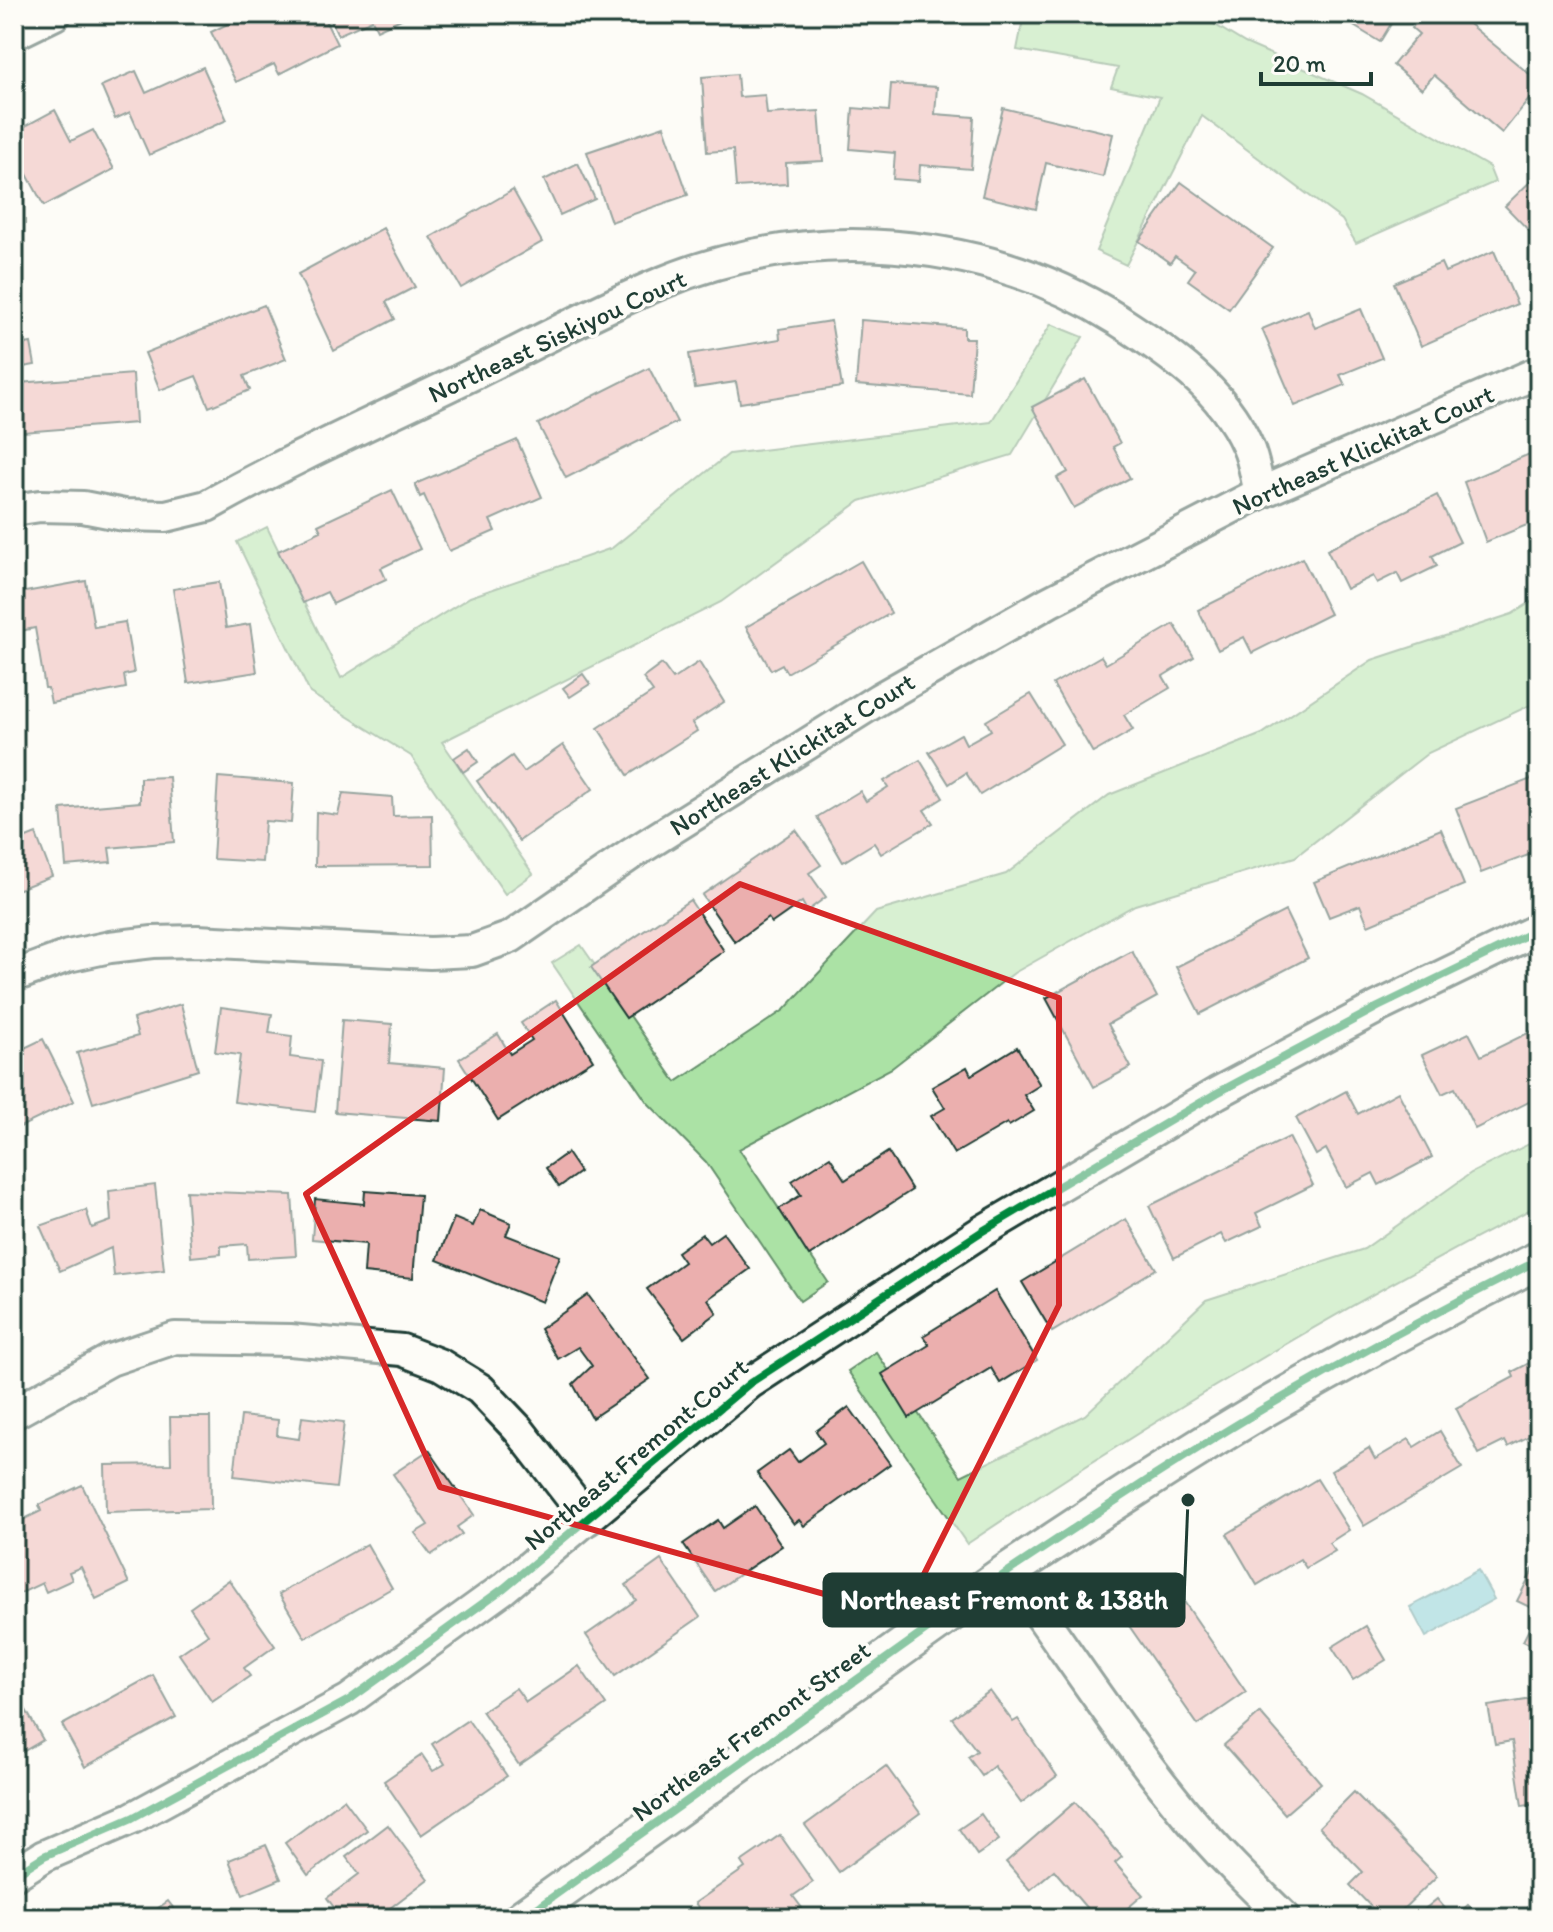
<svg xmlns="http://www.w3.org/2000/svg" width="1553" height="1932" font-family="Itim,sans-serif">
<style>
.green{fill:#abe2a5;stroke:#65906c;stroke-width:2}
.water{fill:#79cad2;stroke:#559293;stroke-width:2}
.building{fill:#ebafae;stroke:#1f3d34;stroke-width:2}
.lines{fill:none;stroke-linecap:round;stroke-linejoin:round}
.minor-casing{stroke:#1f3d34;stroke-width:36}
.tertiary-casing{stroke:#1f3d34;stroke-width:42}
.minor{stroke:#fdfcf7;stroke-width:30}
.tertiary{stroke:#fdfcf7;stroke-width:36}
.cycleway-casing{stroke:#fdfcf7;stroke-width:13}
.cycleway{stroke:#00873e;stroke-width:8}
.marked{fill:none;stroke:#d62828;stroke-width:6;stroke-linejoin:round}
.labels{text-anchor:middle;stroke-width:7;stroke-linejoin:round;paint-order:stroke}
.street-label{font-size:26px;fill:#1f3d34;stroke:#fdfcf7}
.leader{fill:none;stroke:#1f3d34;stroke-width:3}
.callout-dot{fill:#1f3d34;stroke:#fdfcf7;stroke-width:3}
.callout{fill:#1f3d34;stroke:#1f3d34;stroke-width:3}
.callout-label{font-size:28px;text-anchor:middle;font-weight:bold;fill:#fff}
</style>
<rect width="100%" height="100%" fill="#fdfcf7"/>
<filter id="ink" filterUnits="userSpaceOnUse"><feTurbulence type="fractalNoise" baseFrequency=".0125" numOctaves="2"/><feDisplacementMap in="SourceGraphic" scale="16" xChannelSelector="R" yChannelSelector="G"/><feConvolveMatrix kernelMatrix="1 2 1 2 8 2 1 2 1" color-interpolation-filters="sRGB"/></filter>
<g filter="url(#ink)">
<g class="green">
<path d="M1024,14h173l48,29 117,51 127,73 6,15 -139,61 -14,-23 -140,-104 -76,149 -30,-14 64,-154 -49,-10 7,-19 -101,-18z"/>
<path d="M1051,324l32,13 -71,118 -152,46 -139,101 -279,140 91,132 -28,20 -94,-138 -101,-63 -73,-151 30,-15 74,151 129,-81 142,-49 117,-94 262,-32z"/>
<path d="M1539,597v104l-111,52 -133,104 -160,48 -121,68 -122,95 -153,81 89,133 -28,19 -94,-139 -59,-60 -95,-139 29,-18 95,137 108,-72 92,-98 130,-38 103,-79 153,-61 110,-74 140,-46z"/>
<path d="M1539,1139v66c-198,102 -387,215 -572,339l-119,-173 28,-19 85,124 124,-61 121,-115 158,-51 107,-76z"/>
</g>
<path class="water" d="M1478,1570l16,29 -68,38 -16,-30z"/>
<g class="building">
<path d="M248,14h74l15,30 -58,30 -5,-10 -38,18 -25,-50z"/>
<path d="M328,14h84l-35,16 -5,-10 -34,15z"/>
<path d="M1334,14h63l-17,28z"/>
<path d="M1423,14h34l82,68v5l-37,46 -68,-58 -12,14 -29,-24 26,-31 -7,-6z"/>
<path d="M203,67l24,53 -78,35 -19,-43 -15,7 -14,-33 35,-15 10,22z"/>
<path d="M737,74l2,23 26,-2 2,19 52,-3 4,50 -37,2 1,21 -51,3 -3,-37 -26,2 -5,-75z"/>
<path d="M891,84l46,3 -2,27 39,3 -3,52 -51,-4 -1,16 -26,-2 2,-26 -45,-4 3,-41 36,3z"/>
<path d="M1003,108l110,26 -10,43 -57,-14 -10,46 -54,-13z"/>
<path d="M55,110l16,31 22,-11 21,39 -70,37 -30,-56v-18z"/>
<path d="M664,126l24,69 -77,27 -24,-70z"/>
<path d="M578,163l17,36 -35,16 -16,-35z"/>
<path d="M1539,173v68l-34,-35z"/>
<path d="M1181,182l92,66 -44,61 -41,-29 7,-10 -20,-14 -5,7 -31,-22z"/>
<path d="M513,190l29,52 -81,46 -30,-51z"/>
<path d="M383,228l32,59 -29,15 9,17 -61,32 -36,-77z"/>
<path d="M1494,251l23,53 -96,42 -27,-63 47,-20 4,9z"/>
<path d="M264,305l22,54 -42,17 6,14 -41,17 -13,-31 -36,14 -15,-37z"/>
<path d="M1361,309l21,49 -42,17 5,10 -50,21 -33,-77 46,-19 7,18z"/>
<path d="M861,320l103,8v10h10l-4,56 -114,-9z"/>
<path d="M831,321l11,66 -102,16 -4,-21 -41,6 -6,-34 91,-15 -1,-10z"/>
<path d="M31,343l4,22 -18,3 -3,-22z"/>
<path d="M649,368l28,54 -111,56 -28,-54z"/>
<path d="M133,374l3,49 -113,9 -4,-49z"/>
<path d="M1085,379l35,64 -7,4 17,31 -56,30 -17,-30 11,-6 -36,-65z"/>
<path d="M517,440l25,57 -52,23 5,11 -46,20 -25,-56 -4,2 -5,-13z"/>
<path d="M1539,450v70l-53,22 -22,-60z"/>
<path d="M392,490l28,59 -39,19 5,11 -53,25 -6,-12 -24,11 -25,-52 43,-20 -3,-6z"/>
<path d="M1437,495l23,47 -28,14 5,10 -35,17 -5,-10 -20,10 -4,-7 -27,13 -19,-39z"/>
<path d="M1302,558l28,56 -78,39 -8,-16 -26,13 -20,-40z"/>
<path d="M861,561l30,52 -104,60 -5,-9 -11,6 -25,-43z"/>
<path d="M86,581l8,46 31,-5 9,51 -10,2 2,13 -75,15 -3,-15h-3l-10,-60 -15,3 -6,-37z"/>
<path d="M219,582l7,46 24,-4 7,48 -69,11 -15,-94z"/>
<path d="M1174,624l20,33 -31,19 7,12 -46,27 9,15 -40,23 -40,-69 48,-28 5,8z"/>
<path d="M699,662l25,40 -32,21 5,8 -69,44 -30,-47 55,-36 -10,-14 19,-14 11,15z"/>
<path d="M583,674l7,10 -20,13 -7,-9z"/>
<path d="M1031,694l31,50 -82,51 -14,-22 -17,11 -20,-32 32,-18 5,10 25,-14 -5,-9z"/>
<path d="M563,745l30,44 -74,52 -42,-60 35,-25 12,16z"/>
<path d="M469,748l9,14 -15,10 -9,-14z"/>
<path d="M920,760l23,38 -19,12 9,13 -52,31 -7,-11 -31,19 -26,-45 43,-26 6,10 22,-14 -4,-6z"/>
<path d="M1539,776v75l-58,22 -25,-65z"/>
<path d="M169,777l5,65 -65,6 2,14 -45,4 -5,-57 79,-7v-24z"/>
<path d="M218,777l76,6 -3,40 -26,-2 -3,41 -49,-3z"/>
<path d="M343,793l49,4 1,19 39,-1 1,50 -118,1 1,-54 22,3z"/>
<path d="M1441,829l23,56 -96,40 -8,-20 -31,12 -15,-35z"/>
<path d="M796,830l25,35 -12,8 17,24 -19,14 -5,-9 -30,21 -4,-5 -33,24 -33,-47z"/>
<path d="M36,834l16,42 -38,15v-48z"/>
<path d="M690,900l34,51 -98,67 -35,-51z"/>
<path d="M1285,911l23,47 -108,56 -24,-47z"/>
<path d="M1132,951l25,46 -49,27 23,43 -37,20 -48,-89z"/>
<path d="M556,1000l37,60 -95,60 -39,-61 39,-25 12,20 22,-14 -11,-17z"/>
<path d="M181,1004l17,66 -105,33 -16,-50 61,-17 -5,-17z"/>
<path d="M221,1007l51,7 -3,19 23,3 -2,21 31,4 -6,51 -81,-10 6,-47 -25,-3z"/>
<path d="M342,1020l50,4 -3,39 56,5 -4,53 -106,-9z"/>
<path d="M1532,1031l7,13v53l-64,32 -20,-41 -13,6 -20,-39 47,-22 12,23z"/>
<path d="M43,1039l31,62 -60,29v-77z"/>
<path d="M1017,1047l23,38 -16,10 10,16 -25,15 -2,-3 -53,31 -23,-38 14,-8 -13,-21 35,-20 4,8z"/>
<path d="M1346,1091l12,23 40,-22 34,65 -53,28 -6,-12 -27,14 -20,-38 -10,6 -20,-37z"/>
<path d="M1289,1137l24,48 -57,28 6,13 -36,17 -5,-9 -47,24 -25,-52z"/>
<path d="M888,1152l24,38 -103,66 -30,-47 22,-14 -9,-14 38,-24 15,23z"/>
<path d="M567,1153l13,19 -21,15 -13,-19z"/>
<path d="M155,1185l9,85 -50,6 -3,-28 -51,23 -20,-45 46,-16 6,18 19,-7 -2,-30z"/>
<path d="M186,1191l106,4 4,61 -48,3 -1,-15 -26,2v8l-30,3z"/>
<path d="M365,1191l55,4 -7,83 -49,-5 2,-29 -54,-5 3,-40 49,5z"/>
<path d="M480,1210l31,13 -5,12 54,21 -18,46 -105,-42 17,-42 19,8z"/>
<path d="M1126,1219l30,50 -104,63 -30,-50z"/>
<path d="M723,1233l27,36 -42,30 9,14 -33,25 -37,-49 37,-27 -7,-10 25,-18 7,9z"/>
<path d="M995,1291l42,69 -37,23 -9,-15 -82,50 -27,-44 47,-29 -6,-9z"/>
<path d="M588,1295l62,84 -58,39 -19,-34 19,-18 -14,-19 -20,12 -18,-30z"/>
<path d="M1539,1358v73l-31,16 -3,-6 -26,13 -23,-46 58,-31 -2,-5z"/>
<path d="M849,1407l41,57 -86,62 -5,-6 -5,4 -37,-51 32,-23 9,12 26,-19 -8,-12z"/>
<path d="M241,1416l37,4 -1,16 22,3 3,-22 42,5 -8,66 -102,-12z"/>
<path d="M170,1417h40l1,92 -105,3 -1,-47 66,-1z"/>
<path d="M1440,1431l22,37 -98,58 -33,-55 38,-23 6,11 34,-20 5,8z"/>
<path d="M429,1450l45,65 -17,12 5,7 -31,21 -16,-22 13,-8 -35,-51z"/>
<path d="M1317,1479l32,51 -20,13 6,8 -29,17 -6,-9 -43,26 -30,-51z"/>
<path d="M82,1485l47,98 -33,16 -15,-32 -12,5 3,8 -26,12 -4,-9 -25,12 -3,-7v-64l27,-13 -2,-6z"/>
<path d="M755,1506l27,40 -67,45 -32,-47 35,-24 5,8z"/>
<path d="M367,1544l25,44 -87,50 -26,-44z"/>
<path d="M1539,1558v91l-16,-8 15,-30 -21,-10z"/>
<path d="M661,1560l39,57 -85,59 -29,-41 50,-35 -10,-15z"/>
<path d="M229,1580l46,66 -31,22 6,8 -38,26 -33,-48 29,-20 -18,-26z"/>
<path d="M1174,1587l72,105 -48,33 -73,-105z"/>
<path d="M1366,1626l20,34 -33,20 -21,-33z"/>
<path d="M579,1666l27,39 -87,60 -37,-54 34,-23 10,14z"/>
<path d="M153,1675l23,42 -91,50 -23,-42z"/>
<path d="M990,1691l23,31 5,-3 39,57 -36,27 -27,-37 -12,10 -14,-19 9,-6 -25,-33z"/>
<path d="M18,1696l25,44 -29,17v-58z"/>
<path d="M1539,1698v106l-17,2 -10,-65 -17,3 -7,-38z"/>
<path d="M1260,1713l61,70 -36,31 -61,-69z"/>
<path d="M468,1720l39,56 -86,59 -37,-54 38,-26 11,16 12,-7 -13,-20z"/>
<path d="M886,1766l34,47 -81,59 -34,-47z"/>
<path d="M1354,1792l83,84 -43,42h-12l-32,-33 13,-13 -44,-45z"/>
<path d="M344,1799l23,31 -59,45 -23,-32z"/>
<path d="M1075,1802l47,55 -7,6 28,32 -27,23h-21l-41,-48 -24,20 -24,-28z"/>
<path d="M981,1814l18,26 -22,15 -18,-26z"/>
<path d="M388,1825l40,54 -51,39h-35l-15,-20 32,-24 -13,-17z"/>
<path d="M780,1835l33,47 -20,14 9,12 -14,10h-82l-11,-15 50,-35 -4,-6z"/>
<path d="M266,1845l15,34 -38,16 -14,-35z"/>
<path d="M1437,1899l16,19h-39z"/>
<path d="M168,1901l13,17h-37z"/>
<path d="M1468,1905l11,13h-26z"/>
<path d="M1155,1907l11,11h-21z"/>
<path d="M273,1908l3,10h-29z"/>
</g>
<g class="lines">
<defs>
<g id="minor">
<path d="M14,34l41,-20"/>
<path d="M14,510l26,-4 43,1 41,8 42,1 41,-10c87,-49 178,-89 268,-133 61,-30 123,-64 186,-90 148,-61 322,-48 457,37 51,33 104,68 129,125 7,15 9,32 13,48"/>
<path d="M14,976l54,-20 42,-9 43,-5 44,-1 233,12 42,-2 39,-14 119,-82 249,-156 170,-97 211,-109 279,-121"/>
<path d="M14,1413l96,-53 65,-22 115,2 112,10 39,15 39,24 38,40 70,90"/>
<path d="M1009,1571c58,80 112,164 175,241 31,38 66,72 101,106"/>
<path d="M14,1875l30,-19 88,-38 217,-118 155,-112 246,-205 231,-151 236,-139 161,-86 161,-78"/>
</g>
<path id="tertiary" d="M523,1918l486,-347c83,-55 166,-110 252,-161 91,-53 184,-103 278,-150"/>
</defs>
<use href="#minor" class="minor-casing"/>
<use href="#tertiary" class="tertiary-casing"/>
<use href="#minor" class="minor"/>
<use href="#tertiary" class="tertiary"/>
<defs>
<g id="cycleway">
<path d="M14,1875l30,-19 88,-38 217,-118 155,-112 246,-205 231,-151 236,-139 161,-86 161,-78"/>
<path d="M523,1918l486,-347c83,-55 166,-110 252,-161 91,-53 184,-103 278,-150"/>
</g>
</defs>
<use href="#cycleway" class="cycleway-casing"/>
<use href="#cycleway" class="cycleway"/>
</g>
</g>
<path d="M0 0H1553V1932H0ZM740,884l319,114v307l-156,311 -463,-129 -134,-293z" fill="#fdfcf7" fill-opacity=".55" fill-rule="evenodd"/>
<path class="marked" d="M740,884l319,114v307l-156,311 -463,-129 -134,-293z"/>
<g class="labels">
<g class="street-label">
<text transform="translate(557 336) rotate(-25)" y="9">Northeast Siskiyou Court</text>
<text transform="translate(1363 450) rotate(-24)" y="9">Northeast Klickitat Court</text>
<text transform="translate(792 754) rotate(-32)" y="9">Northeast Klickitat Court</text>
<text transform="translate(636 1454) rotate(-40)" y="9">Northeast Fremont Court</text>
<text transform="translate(751 1731) rotate(-36)" y="9">Northeast Fremont Street</text>
</g>
</g>
<path class="leader" d="M1188 1500L1184 1600"/>
<circle class="callout-dot" cx="1188" cy="1500" r="8"/>
<rect class="callout" x="824" y="1574" width="360" height="52" rx="8"/>
<g class="callout-label">
<text x="1004" y="1609">Northeast Fremont &amp; 138th</text>
</g>
<rect width="1553" height="1932" fill="none" stroke="#fdfcf7" stroke-width="48"/>
<rect x="24" y="24" width="1505" height="1884" fill="none" stroke="#1f3d34" stroke-width="3" filter="url(#ink)"/>
<path d="M1261 72v12h110v-12" fill="none" stroke="#1f3d34" stroke-width="4"/>
<text x="1273" y="72" font-size="24" fill="#1f3d34" stroke="#fdfcf7" stroke-width="6" paint-order="stroke">20 m</text>
</svg>
